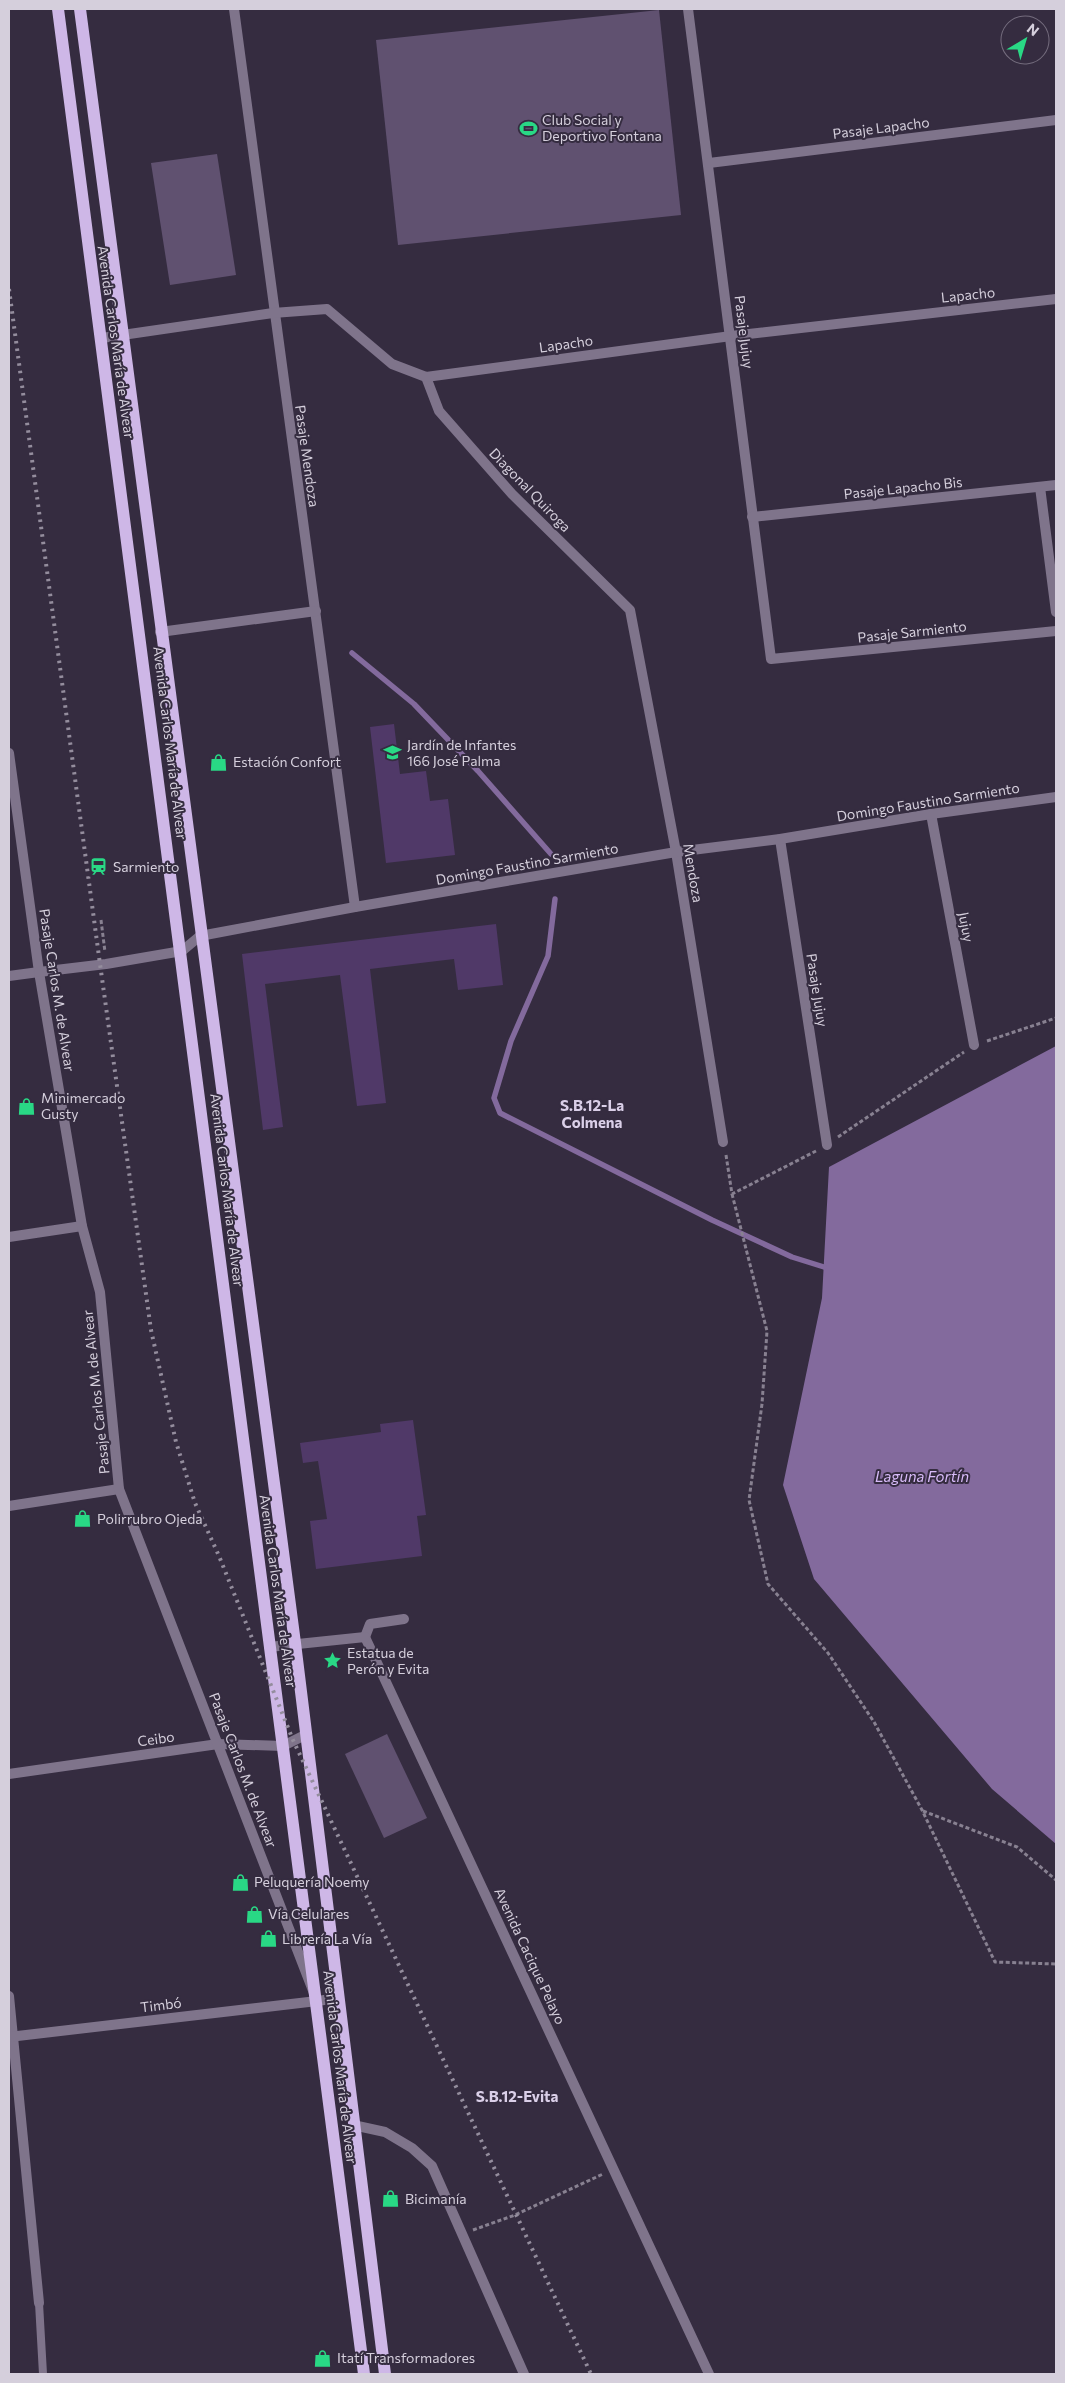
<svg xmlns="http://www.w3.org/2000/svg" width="1065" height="2383" font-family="Commissioner,sans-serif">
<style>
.green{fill:#605170}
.water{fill:#836a9d}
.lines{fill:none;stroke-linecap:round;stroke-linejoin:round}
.stream{stroke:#836a9d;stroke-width:5.5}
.building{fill:#503968}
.path{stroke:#888191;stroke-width:3;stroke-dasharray:4 2.5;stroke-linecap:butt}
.service{stroke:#7f748b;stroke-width:8}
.minor{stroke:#7f748b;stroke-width:10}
.tertiary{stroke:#7f748b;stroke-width:10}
.primary{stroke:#ceb7e7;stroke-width:12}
.rail{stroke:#948d9d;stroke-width:4;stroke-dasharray:2.5 5;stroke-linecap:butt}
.labels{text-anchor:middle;stroke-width:4;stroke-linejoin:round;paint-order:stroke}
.poi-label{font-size:14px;fill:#d5cfdc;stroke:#352c40;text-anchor:start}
.street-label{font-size:14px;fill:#d5cfdc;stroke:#352c40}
.neighbourhood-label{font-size:15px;font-weight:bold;fill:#dacfe8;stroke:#352c40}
.water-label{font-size:15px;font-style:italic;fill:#d8bbf9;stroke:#352c40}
</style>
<rect width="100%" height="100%" fill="#352c40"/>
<g class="green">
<path d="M659,10l22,205 -283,30 -22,-205z"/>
<path d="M217,154l19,121 -66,10 -19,-122z"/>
<path d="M387,1734l40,84 -43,20 -39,-84z"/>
</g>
<path class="water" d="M1056,1046v798l-64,-55 -178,-210 -31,-94 39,-187 7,-131z"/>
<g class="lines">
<g class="stream">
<path d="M352,653l62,51 64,67 73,83"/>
<path d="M555,899l-7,57 -37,85 -17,57 6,15 212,107 80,37 32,10"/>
</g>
</g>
<g class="building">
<path d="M394,724l6,50 26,-3 4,30 18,-2 7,56 -69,8 -16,-136z"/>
<path d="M496,924l7,61 -45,5 -4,-31 -84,10 16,134 -29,3 -17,-131 -75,9 18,143 -20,3 -21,-176z"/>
<path d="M413,1420l13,95 -9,1 5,40 -106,13 -6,-48 17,-2 -9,-58 -15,2 -3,-20 81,-11 -1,-8z"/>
</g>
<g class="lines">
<g class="path">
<path d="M101,920l4,32"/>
<path d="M987,1041l69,-23"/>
<path d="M838,1137l126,-85"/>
<path d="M726,1155l6,39 84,-43"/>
<path d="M732,1194l35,137 -5,73 -13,96 19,84 60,69 46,69 48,88 73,152 61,2"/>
<path d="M923,1811l94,36 39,33"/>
<path d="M473,2230l42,-15 88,-41"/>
</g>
<path class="service" d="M39,2303l4,71"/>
<g class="minor">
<path d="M234,9c38,300 82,599 121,898"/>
<path d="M688,9l83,650 285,-28"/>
<path d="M709,163l347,-43"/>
<path d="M426,377l13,34 73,83 118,116 46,242 47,290"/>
<path d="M1040,487l16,125"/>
<path d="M752,517l304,-32"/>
<path d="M160,632l156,-21"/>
<path d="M931,814l43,231"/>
<path d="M780,839l47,306"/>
<path d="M9,976l30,-4"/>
<path d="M9,1237l73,-11"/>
<path d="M9,1506l110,-17"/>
<path d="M365,1637l344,737"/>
<path d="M365,1637l5,-13 34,-5"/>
<path d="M269,1647l96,-10"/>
<path d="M9,1774l209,-30 65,2 22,-11"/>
<path d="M9,1996l30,307"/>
<path d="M9,2037l308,-36"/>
<path d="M353,2125l32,7 27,16 20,18 92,208"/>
</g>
<g class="tertiary">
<path d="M102,338l171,-25 54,-4 65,55 34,13 305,-41 325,-37"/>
<path d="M9,753l30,219 43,254 18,66 19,197 198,512 22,-3"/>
<path d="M39,972l67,-8 76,-13 18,-15 155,-29 321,-55 104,-13 151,-25 125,-17"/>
</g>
<g class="primary">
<path d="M58,9l306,2365"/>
<path d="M80,9l215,1634 90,731"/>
</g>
<path class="rail" d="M9,289l91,675 51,366 25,112 19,61 24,53 74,184 298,634"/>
</g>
<defs>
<symbol id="stadium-bare" viewBox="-9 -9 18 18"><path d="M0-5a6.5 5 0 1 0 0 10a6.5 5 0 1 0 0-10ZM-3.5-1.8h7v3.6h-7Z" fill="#29d885" stroke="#352c40" stroke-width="2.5" paint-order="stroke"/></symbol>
<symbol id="school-bare" viewBox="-9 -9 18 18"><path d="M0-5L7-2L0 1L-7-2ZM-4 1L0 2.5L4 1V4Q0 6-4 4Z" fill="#29d885" stroke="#352c40" stroke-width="2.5" paint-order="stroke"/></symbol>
<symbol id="shop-bare" viewBox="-9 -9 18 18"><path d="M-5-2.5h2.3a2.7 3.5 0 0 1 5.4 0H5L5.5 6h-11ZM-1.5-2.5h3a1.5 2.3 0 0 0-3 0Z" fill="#29d885" stroke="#352c40" stroke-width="2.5" paint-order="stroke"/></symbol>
<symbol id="station-bare" viewBox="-9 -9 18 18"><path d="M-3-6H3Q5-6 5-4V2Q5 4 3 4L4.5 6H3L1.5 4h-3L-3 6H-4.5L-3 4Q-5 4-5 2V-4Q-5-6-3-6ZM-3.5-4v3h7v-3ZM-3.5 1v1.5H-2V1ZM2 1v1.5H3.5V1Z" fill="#29d885" stroke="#352c40" stroke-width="2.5" paint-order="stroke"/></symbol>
<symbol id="sight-bare" viewBox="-9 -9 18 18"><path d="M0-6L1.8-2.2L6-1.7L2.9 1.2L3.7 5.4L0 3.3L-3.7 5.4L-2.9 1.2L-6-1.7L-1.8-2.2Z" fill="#29d885" stroke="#352c40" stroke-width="2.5" paint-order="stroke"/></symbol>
</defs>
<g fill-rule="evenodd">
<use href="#stadium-bare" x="516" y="116" width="25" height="25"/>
<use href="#school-bare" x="380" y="740" width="25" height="25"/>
<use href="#shop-bare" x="206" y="750" width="25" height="25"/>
<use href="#station-bare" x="86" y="854" width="25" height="25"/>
<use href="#shop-bare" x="14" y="1094" width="25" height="25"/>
<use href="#shop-bare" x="70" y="1506" width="25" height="25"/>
<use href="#sight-bare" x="320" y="1648" width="25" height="25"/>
<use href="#shop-bare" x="228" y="1870" width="25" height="25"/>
<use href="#shop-bare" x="242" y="1902" width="25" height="25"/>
<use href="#shop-bare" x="256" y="1926" width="25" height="25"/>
<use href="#shop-bare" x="378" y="2186" width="25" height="25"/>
<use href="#shop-bare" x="310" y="2346" width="25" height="25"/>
</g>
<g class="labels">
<g class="poi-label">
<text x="542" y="125">Club Social y<tspan x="542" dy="16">Deportivo Fontana</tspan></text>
<text x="407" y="750">Jardín de Infantes<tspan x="407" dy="16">166 José Palma</tspan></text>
<text x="233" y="767">Estación Confort</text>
<text x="113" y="872">Sarmiento</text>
<text x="41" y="1103">Minimercado<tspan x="41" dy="16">Gusty</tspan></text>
<text x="97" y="1524">Polirrubro Ojeda</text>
<text x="347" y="1658">Estatua de<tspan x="347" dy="16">Perón y Evita</tspan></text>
<text x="254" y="1887">Peluquería Noemy</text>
<text x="268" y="1919">Vía Celulares</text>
<text x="282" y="1944">Librería La Vía</text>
<text x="405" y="2204">Bicimanía</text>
<text x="337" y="2363">Itatí Transformadores</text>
</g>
<g class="street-label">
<text transform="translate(881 128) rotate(-7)" y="5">Pasaje Lapacho</text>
<text transform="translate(968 295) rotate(-6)" y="5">Lapacho</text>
<text transform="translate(744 332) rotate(83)" y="5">Pasaje Jujuy</text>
<text transform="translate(116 342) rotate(82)" y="5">Avenida Carlos María de Alvear</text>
<text transform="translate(566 344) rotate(-8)" y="5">Lapacho</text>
<text transform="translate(307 456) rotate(82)" y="5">Pasaje Mendoza</text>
<text transform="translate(903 488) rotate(-6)" y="5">Pasaje Lapacho Bis</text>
<text transform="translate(530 490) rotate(46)" y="5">Diagonal Quiroga</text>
<text transform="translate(912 632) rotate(-6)" y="5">Pasaje Sarmiento</text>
<text transform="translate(170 743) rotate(83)" y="5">Avenida Carlos María de Alvear</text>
<text transform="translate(928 802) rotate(-9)" y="5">Domingo Faustino Sarmiento</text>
<text transform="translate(527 864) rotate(-10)" y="5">Domingo Faustino Sarmiento</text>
<text transform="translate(693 873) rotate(80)" y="5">Mendoza</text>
<text transform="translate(966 927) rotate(79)" y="5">Jujuy</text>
<text transform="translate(57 990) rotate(81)" y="5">Pasaje Carlos M. de Alvear</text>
<text transform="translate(817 990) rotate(81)" y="5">Pasaje Jujuy</text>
<text transform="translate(227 1190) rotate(83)" y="5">Avenida Carlos María de Alvear</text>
<text transform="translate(96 1392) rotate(-96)" y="5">Pasaje Carlos M. de Alvear</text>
<text transform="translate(278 1591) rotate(82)" y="5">Avenida Carlos María de Alvear</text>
<text transform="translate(156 1739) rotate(-8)" y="5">Ceibo</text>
<text transform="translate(243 1770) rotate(69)" y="5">Pasaje Carlos M. de Alvear</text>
<text transform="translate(530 1956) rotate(65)" y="5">Avenida Cacique Pelayo</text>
<text transform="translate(161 2005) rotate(-7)" y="5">Timbó</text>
<text transform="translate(340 2067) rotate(83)" y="5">Avenida Carlos María de Alvear</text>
</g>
<g class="neighbourhood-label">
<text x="592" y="1111">S.B.12-La<tspan x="592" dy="17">Colmena</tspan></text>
<text x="517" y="2102">S.B.12-Evita</text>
</g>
<g class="water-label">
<text x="922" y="1482">Laguna Fortín</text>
</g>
</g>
<rect width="1065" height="2383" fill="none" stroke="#d5cfdc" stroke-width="20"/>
<g transform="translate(1025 40) rotate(38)"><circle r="24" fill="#352c40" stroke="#756d7e"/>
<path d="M0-4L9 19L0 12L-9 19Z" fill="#29d885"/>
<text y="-8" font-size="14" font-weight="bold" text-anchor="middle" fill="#d5cfdc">N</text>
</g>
</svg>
